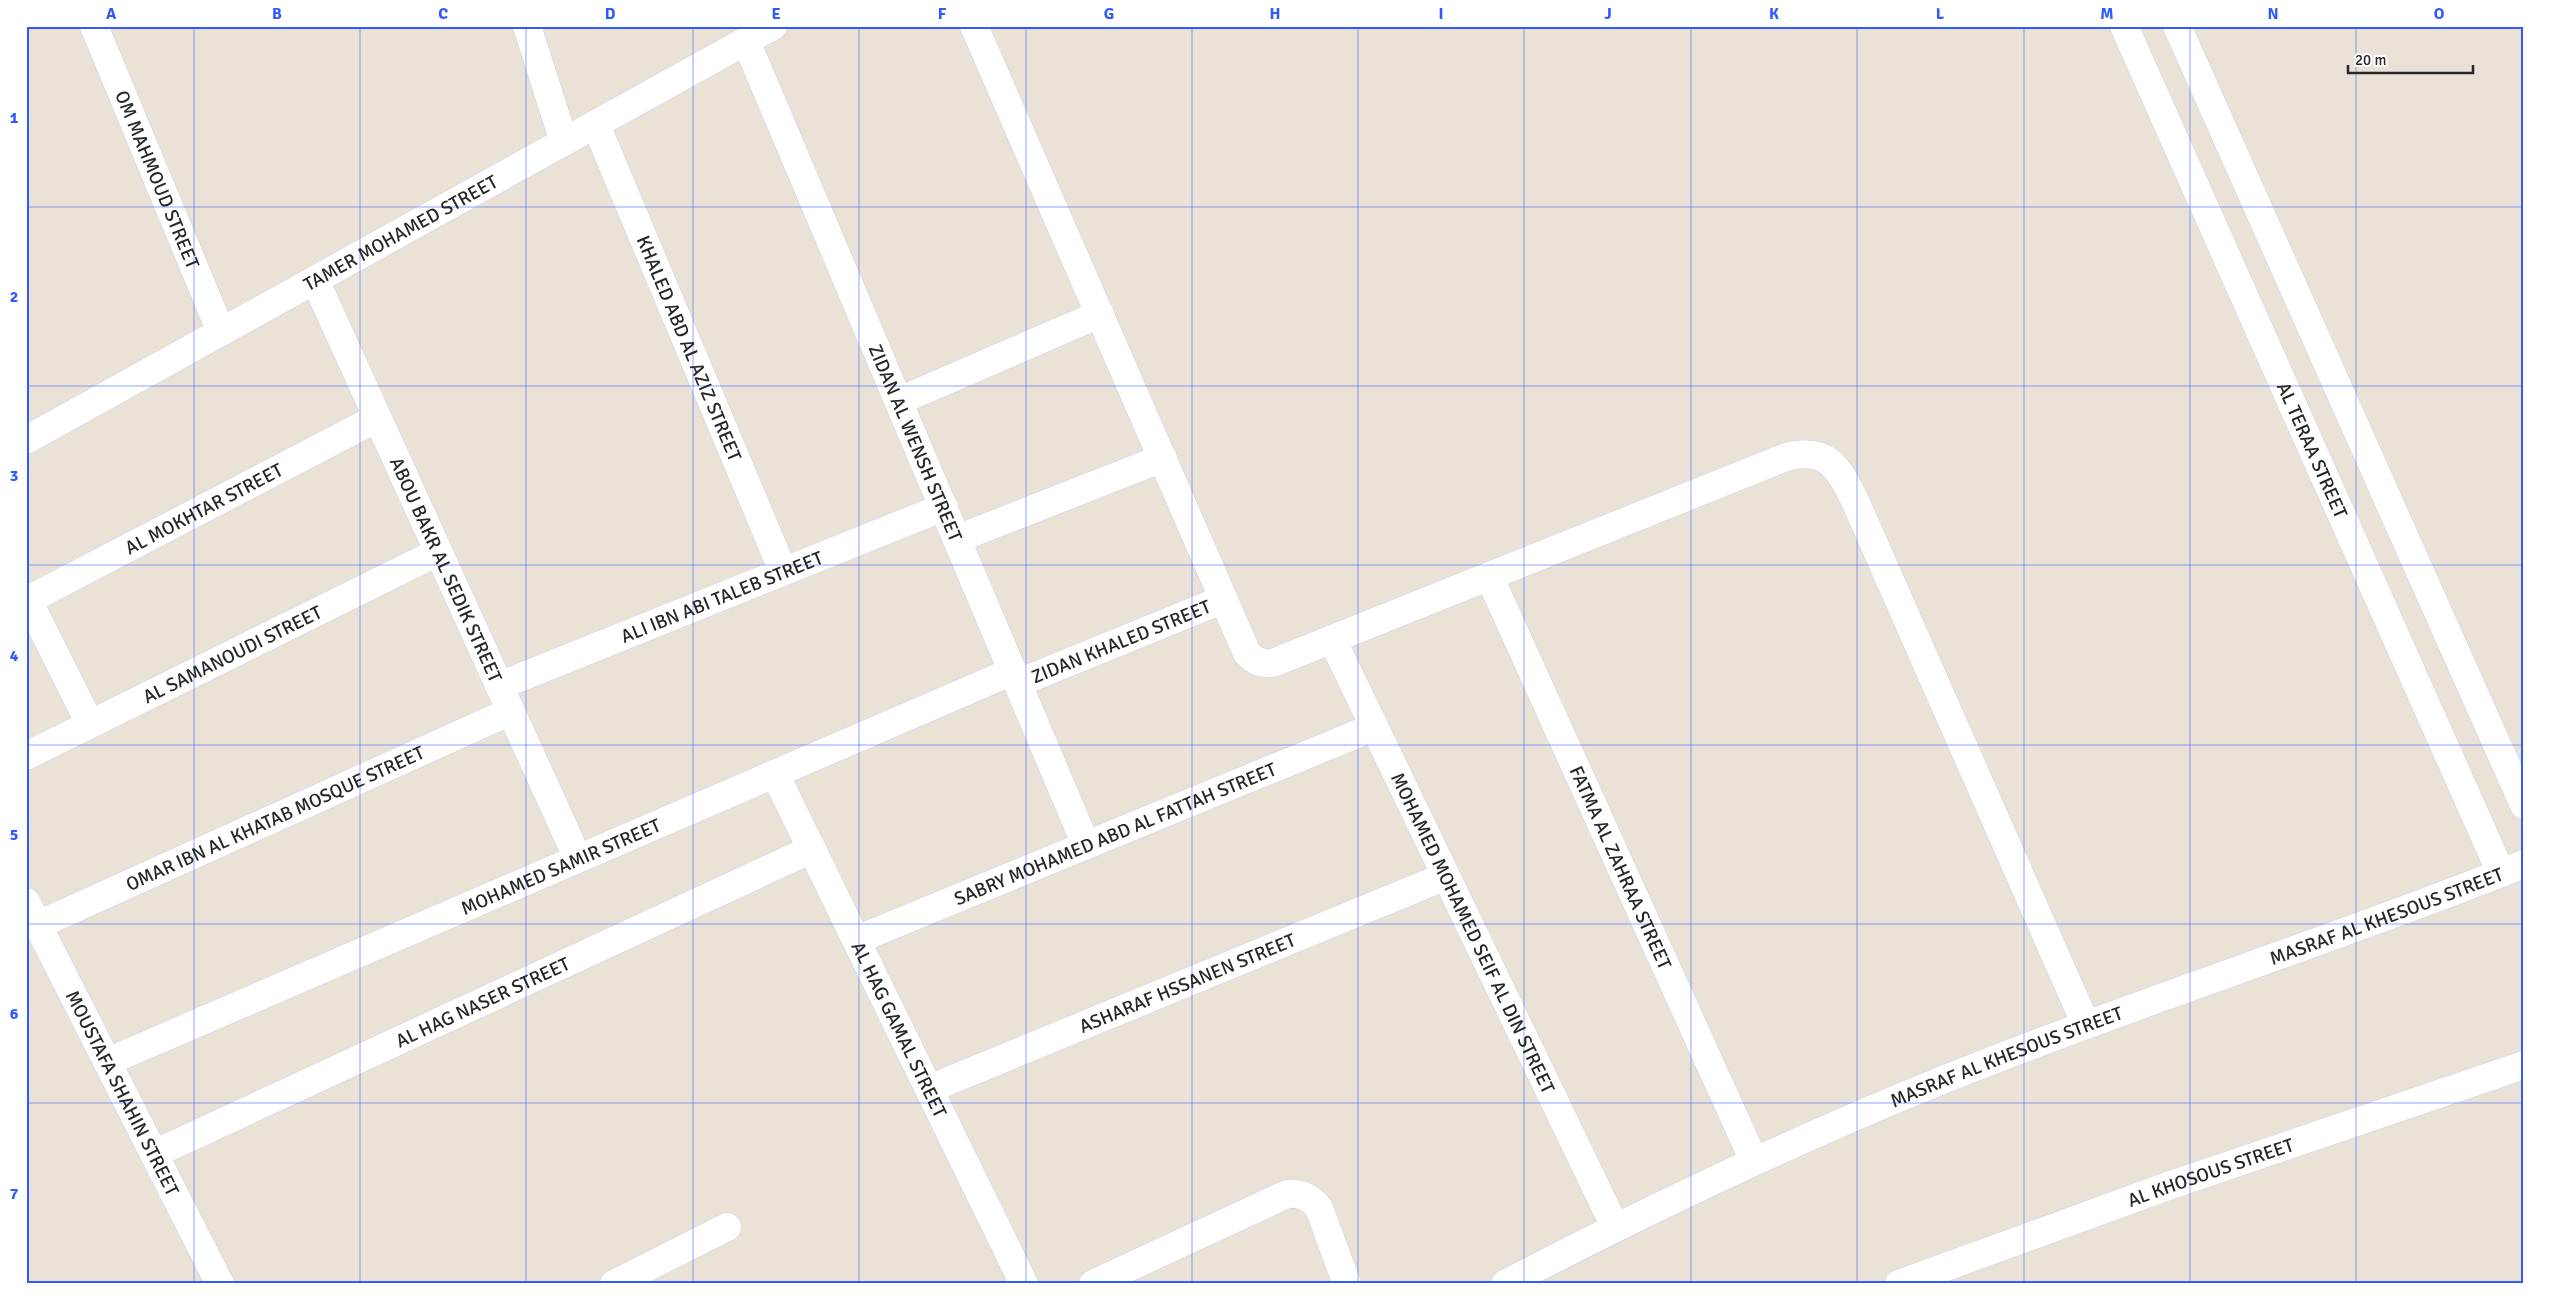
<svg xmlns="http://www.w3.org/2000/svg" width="2550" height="1310" font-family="Signika,sans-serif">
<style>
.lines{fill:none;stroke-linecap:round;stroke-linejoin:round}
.street-casing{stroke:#ccd1e1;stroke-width:29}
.street{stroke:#fff;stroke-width:28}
.grid{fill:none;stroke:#305aff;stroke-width:1;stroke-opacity:0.55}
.labels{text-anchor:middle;stroke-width:5;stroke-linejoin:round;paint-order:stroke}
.street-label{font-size:19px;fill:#272727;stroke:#fff}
.neatline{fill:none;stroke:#305aff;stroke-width:2}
.grid-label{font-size:16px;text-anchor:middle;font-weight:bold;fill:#305aff}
</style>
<rect width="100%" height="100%" fill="#ebe2d7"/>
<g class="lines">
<defs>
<g id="street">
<path id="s1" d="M94,26l127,306"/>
<path d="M527,26l37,116"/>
<path d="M974,26l273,627c8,9 15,11 26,10l513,-206c43,-11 53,12 70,46l230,522"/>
<path id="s2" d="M2124,26l377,847"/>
<path d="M2177,26l347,779"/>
<path id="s3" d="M746,41l340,804"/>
<path id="s4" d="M596,125l187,446"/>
<path id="s5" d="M315,280l263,579"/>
<path d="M899,401l201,-87"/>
<path id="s6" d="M26,440l747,-414"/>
<path d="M957,539l206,-81"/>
<path id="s7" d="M1489,576l265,585"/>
<path d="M26,596l64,128"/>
<path id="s8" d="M28,600l349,-182"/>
<path id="s9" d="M1332,639l283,588"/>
<path id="s10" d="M1018,683l206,-84"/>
<path id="s11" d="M499,686l445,-179"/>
<path id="s12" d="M26,756l412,-204"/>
<path id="s13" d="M775,774l249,510"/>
<path id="s14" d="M26,902l194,382"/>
<path id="s15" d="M38,925l473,-214"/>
<path id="s16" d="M856,940l518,-213"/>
<path id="s17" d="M107,1062l906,-391"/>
<path id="s18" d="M929,1089l517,-213"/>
<path id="s19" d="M154,1154l658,-305"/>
<path d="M614,1284l113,-57"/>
<path d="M1093,1284l194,-90c14,-1 23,3 32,14l28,76"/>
<path id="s20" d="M1505,1284c153,-79 307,-153 468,-216 182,-72 369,-131 551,-204"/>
<path id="s21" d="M1899,1284l269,-98 356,-121"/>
</g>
</defs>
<use href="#street" class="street-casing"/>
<use href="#street" class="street"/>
</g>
<path class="grid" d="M194,26v1258M360,26v1258M526,26v1258M693,26v1258M859,26v1258M1026,26v1258M1192,26v1258M1358,26v1258M1524,26v1258M1691,26v1258M1857,26v1258M2024,26v1258M2190,26v1258M2356,26v1258M26,207h2498M26,386h2498M26,565h2498M26,745h2498M26,924h2498M26,1103h2498"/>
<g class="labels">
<g class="street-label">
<text dy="7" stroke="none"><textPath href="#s1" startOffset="166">OM MAHMOUD STREET</textPath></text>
<text dy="7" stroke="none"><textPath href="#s6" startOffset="428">TAMER MOHAMED STREET</textPath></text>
<text dy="7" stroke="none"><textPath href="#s4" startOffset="242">KHALED ABD AL AZIZ STREET</textPath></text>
<text dy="7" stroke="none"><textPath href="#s3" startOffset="436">ZIDAN AL WENSH STREET</textPath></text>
<text dy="7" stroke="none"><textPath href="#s2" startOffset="464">AL TERAA STREET</textPath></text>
<text dy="7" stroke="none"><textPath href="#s8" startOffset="198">AL MOKHTAR STREET</textPath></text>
<text dy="7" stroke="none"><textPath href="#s5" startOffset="318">ABOU BAKR AL SEDIK STREET</textPath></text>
<text dy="7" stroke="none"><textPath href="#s11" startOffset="240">ALI IBN ABI TALEB STREET</textPath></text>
<text dy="7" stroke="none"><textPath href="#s10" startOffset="111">ZIDAN KHALED STREET</textPath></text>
<text dy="7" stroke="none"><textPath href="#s12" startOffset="230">AL SAMANOUDI STREET</textPath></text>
<text dy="7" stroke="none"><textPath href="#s15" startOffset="260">OMAR IBN AL KHATAB MOSQUE STREET</textPath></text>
<text dy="7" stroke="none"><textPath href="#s16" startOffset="280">SABRY MOHAMED ABD AL FATTAH STREET</textPath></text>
<text dy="7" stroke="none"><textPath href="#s17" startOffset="494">MOHAMED SAMIR STREET</textPath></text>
<text dy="7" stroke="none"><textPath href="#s7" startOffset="320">FATMA AL ZAHRAA STREET</textPath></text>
<text dy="7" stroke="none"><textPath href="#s20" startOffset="956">MASRAF AL KHESOUS STREET</textPath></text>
<text dy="7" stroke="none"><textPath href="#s9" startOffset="326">MOHAMED MOHAMED SEIF AL DIN STREET</textPath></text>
<text dy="7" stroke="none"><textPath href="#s18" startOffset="279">ASHARAF HSSANEN STREET</textPath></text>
<text dy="7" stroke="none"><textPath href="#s19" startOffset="362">AL HAG NASER STREET</textPath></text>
<text dy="7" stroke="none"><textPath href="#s13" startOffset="284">AL HAG GAMAL STREET</textPath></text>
<text dy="7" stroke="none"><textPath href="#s20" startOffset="551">MASRAF AL KHESOUS STREET</textPath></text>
<text dy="7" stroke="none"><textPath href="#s14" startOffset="214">MOUSTAFA SHAHIN STREET</textPath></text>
<text dy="7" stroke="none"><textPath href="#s21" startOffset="331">AL KHOSOUS STREET</textPath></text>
</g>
</g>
<rect width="2550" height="1310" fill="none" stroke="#ffffff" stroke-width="55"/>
<path d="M2348 65v8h125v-8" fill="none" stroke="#272727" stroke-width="2.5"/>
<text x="2355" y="65" font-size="15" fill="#272727" stroke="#ffffff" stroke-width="4" paint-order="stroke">20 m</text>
<rect x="28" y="28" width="2494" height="1254" class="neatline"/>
<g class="grid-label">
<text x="111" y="19">A</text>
<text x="277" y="19">B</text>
<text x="443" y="19">C</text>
<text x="610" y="19">D</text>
<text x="776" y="19">E</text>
<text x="942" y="19">F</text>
<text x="1109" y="19">G</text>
<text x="1275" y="19">H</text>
<text x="1441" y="19">I</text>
<text x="1608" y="19">J</text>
<text x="1774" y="19">K</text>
<text x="1940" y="19">L</text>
<text x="2107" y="19">M</text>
<text x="2273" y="19">N</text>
<text x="2439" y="19">O</text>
<text x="14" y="123">1</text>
<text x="14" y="302">2</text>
<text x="14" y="481">3</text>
<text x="14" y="661">4</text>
<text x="14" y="840">5</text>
<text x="14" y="1019">6</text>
<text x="14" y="1199">7</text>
</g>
</svg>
